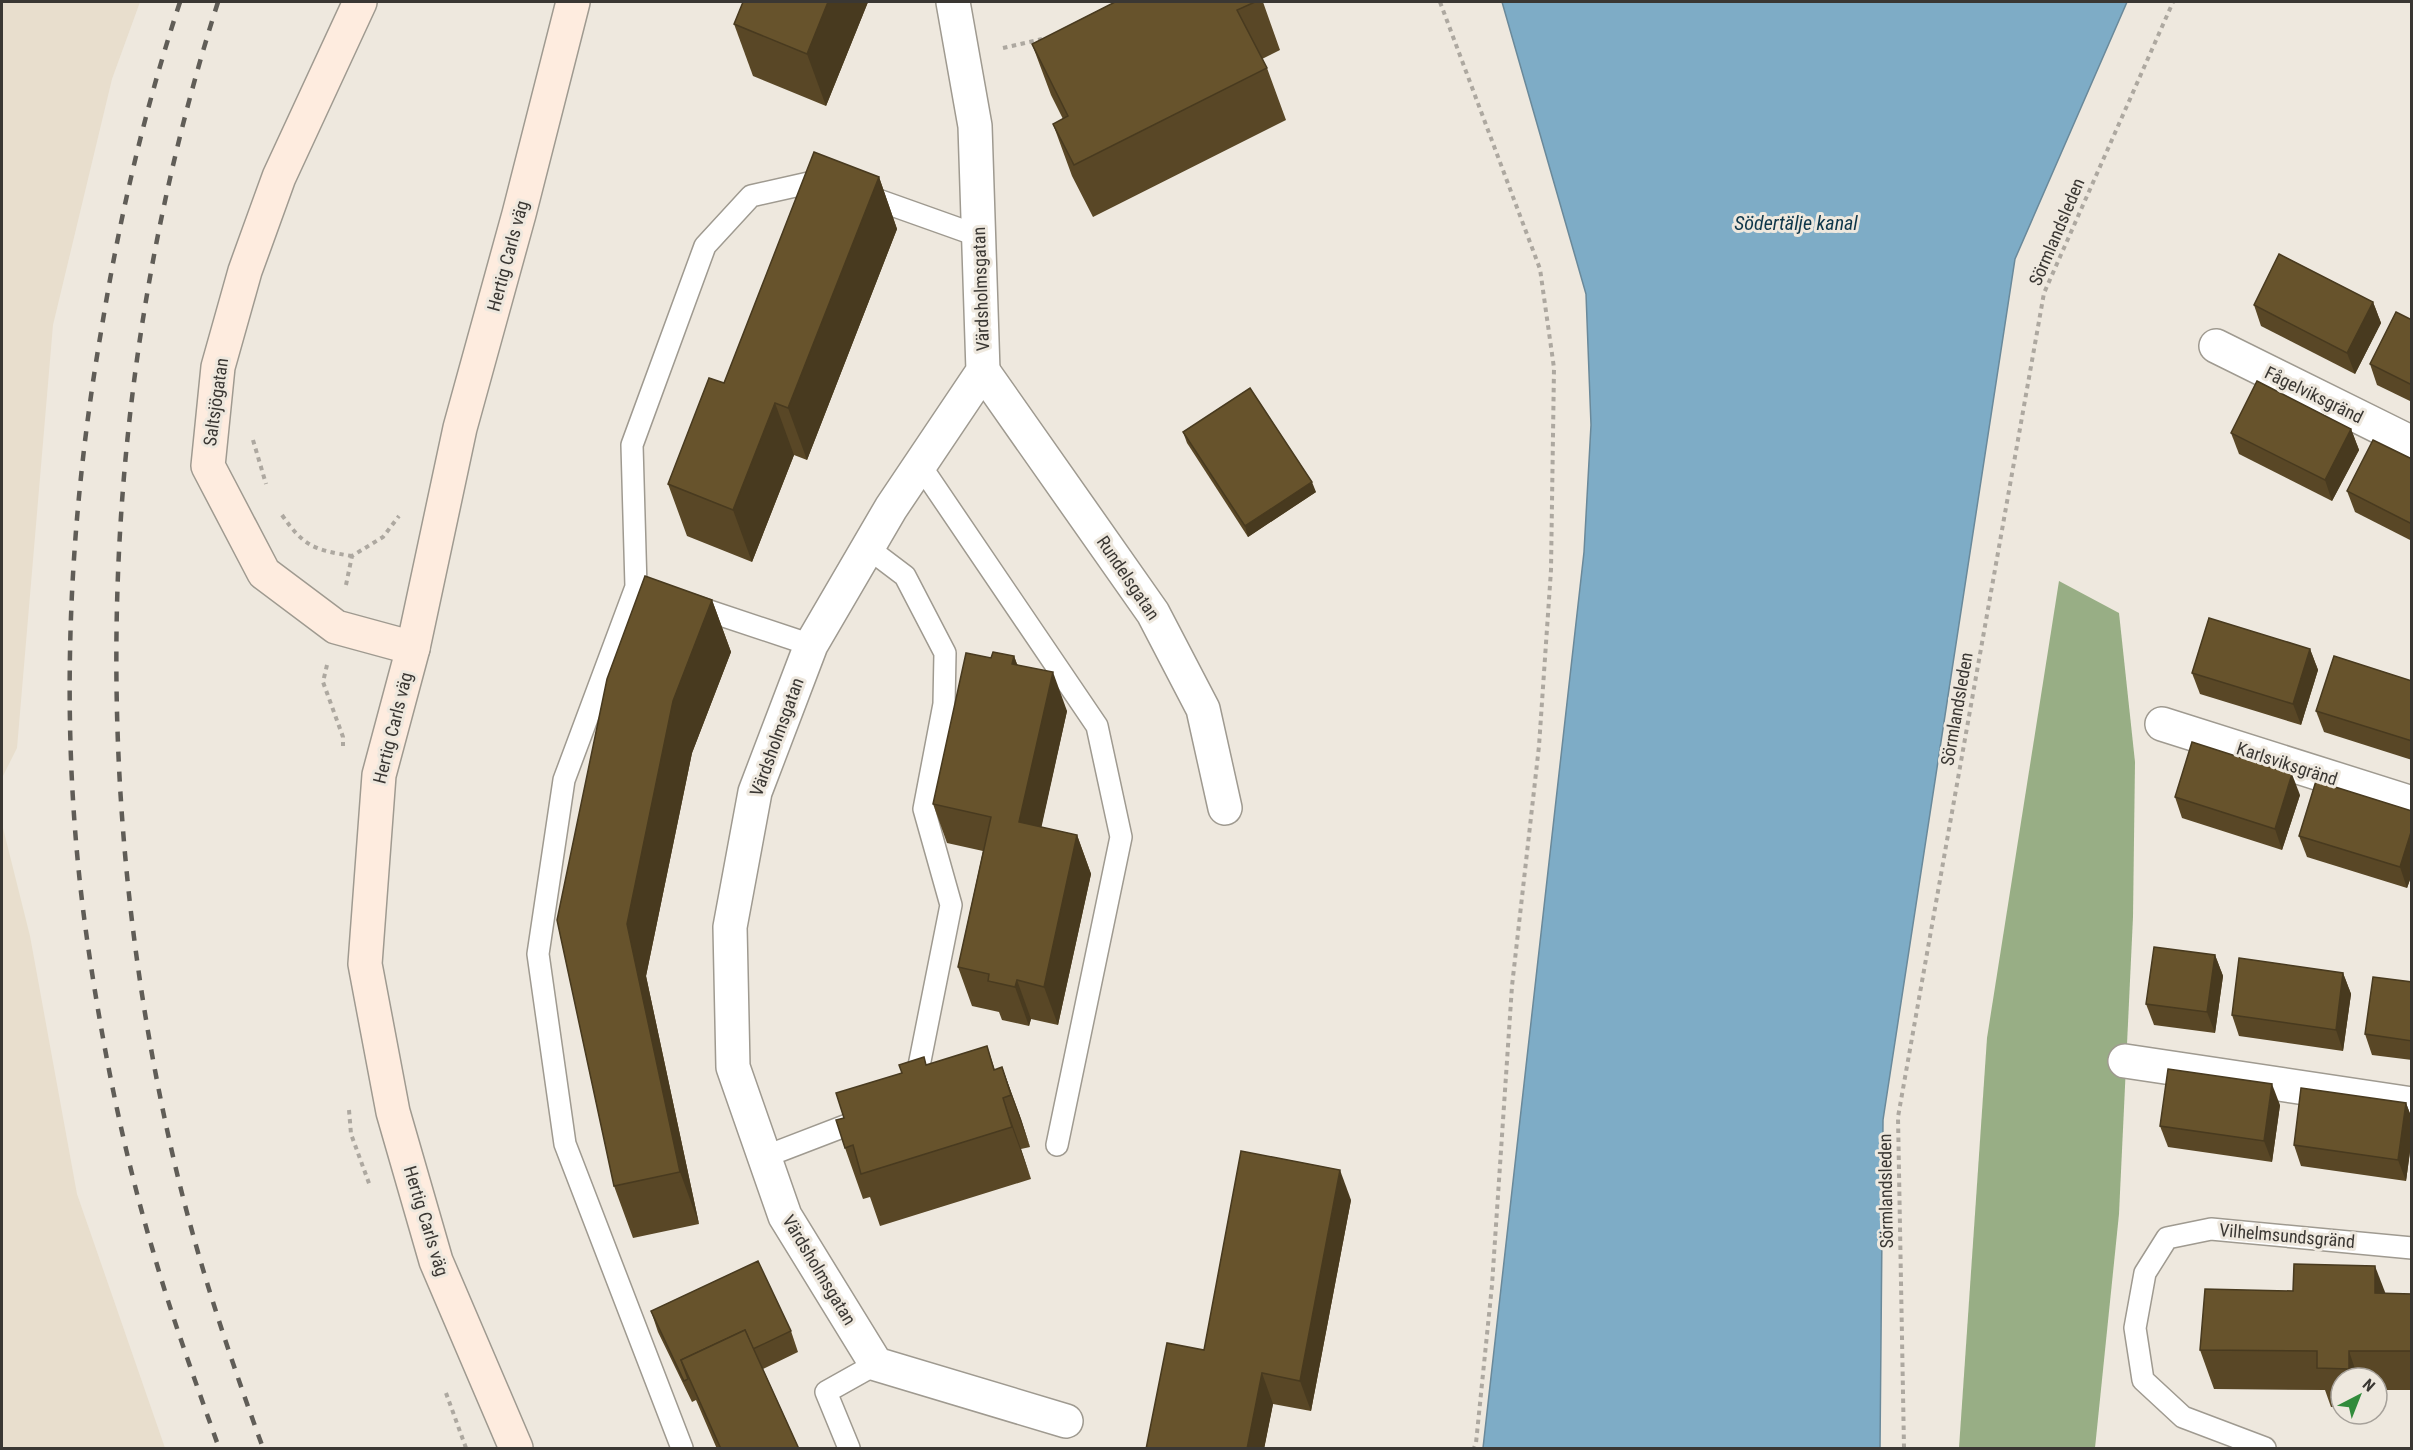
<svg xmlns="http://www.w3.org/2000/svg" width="2413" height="1450" font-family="'Roboto Condensed',sans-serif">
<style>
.built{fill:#e8decd}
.forest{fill:#98ae85}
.water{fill:#7eacc6;stroke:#6a899a;stroke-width:1.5}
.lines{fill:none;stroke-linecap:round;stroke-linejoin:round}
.lane-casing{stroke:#9f9a90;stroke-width:24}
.street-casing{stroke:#9f9a90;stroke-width:36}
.secondary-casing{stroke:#9f9a90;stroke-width:36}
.path{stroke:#ada8a0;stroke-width:4;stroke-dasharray:4.5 4.5;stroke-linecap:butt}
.lane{stroke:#fff;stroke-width:21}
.street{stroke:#fff;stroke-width:33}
.secondary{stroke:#feecdf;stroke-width:33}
.rail{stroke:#605d57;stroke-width:4.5;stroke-dasharray:10 10;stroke-linecap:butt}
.wall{fill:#594726}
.shaded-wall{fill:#483a1f}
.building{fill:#67532c;stroke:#483a1f;stroke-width:1.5}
.labels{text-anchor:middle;stroke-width:6;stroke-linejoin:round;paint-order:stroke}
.street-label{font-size:18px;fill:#3a3733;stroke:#eee8de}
.water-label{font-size:20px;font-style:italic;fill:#0e3649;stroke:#eee8de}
</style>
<rect width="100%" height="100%" fill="#eee8de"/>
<g class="built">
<path d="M2,2h138l-28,77 -59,246 -36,423 -15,30z"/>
<path d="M2,824l28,112 47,258 88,254h-163z"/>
</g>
<path class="forest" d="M2059,581l60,32 16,149 -2,155 -14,297 -24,234h-136l28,-410z"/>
<path class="water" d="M1502,2h625l-112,257 -132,861 -3,328h-397l101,-896 7,-127 -5,-131z"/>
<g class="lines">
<defs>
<g id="lane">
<path d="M861,194l118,42"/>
<path d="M920,465l177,261 24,111 -64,308"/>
<path d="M868,548l37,28 40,77 -1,51 -20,105 27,96 -36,181"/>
<path d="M691,605l120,40"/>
<path d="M764,1157l99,-38"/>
<path d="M682,1448l-117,-304 -27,-190 26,-174 72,-193 -4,-142 73,-199 46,-50 71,-16 7,2"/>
<path d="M849,1448l-23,-56 50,-28"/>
<path d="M2265,1448l-82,-31 -40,-37 -8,-52 10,-55 22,-35 44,-9 201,19"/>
</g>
<g id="street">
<path d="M953,2l22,124 8,245 -92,137 -80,137 -56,147 -25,135 3,140 52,149 91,148 190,57"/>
<path d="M2216,346l196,97"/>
<path d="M983,371l170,242 50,96 22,99"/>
<path d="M2162,724l250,79"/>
<path d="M2125,1061l287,43"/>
</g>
<g id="secondary">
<path d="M360,2l-81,175 -34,94 -27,96 -10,99 56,107 72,54 77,21"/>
<path d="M516,1448l-80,-187 -43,-149 -28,-148 14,-189 34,-127 47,-220 59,-214 54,-212"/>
</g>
</defs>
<use href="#lane" class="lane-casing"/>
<use href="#street" class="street-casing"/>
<use href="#secondary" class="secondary-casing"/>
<g class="path">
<path d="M1440,2l100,267 14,99 -3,202 -12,176 -27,240 -20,299 -16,158 -2,5"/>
<path d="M1003,48l39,-9"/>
<path d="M253,440l13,44"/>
<path d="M282,515c22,32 33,35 70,41"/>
<path d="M346,585l6,-29 31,-19 16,-21"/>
<path d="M327,665l-4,17 20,55v9"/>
<path d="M349,1110l2,24 19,52"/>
<path d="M446,1393l20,55"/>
<path d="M1904,1448l-6,-331 146,-824 129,-291"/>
</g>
<use href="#lane" class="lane"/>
<use href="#street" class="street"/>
<use href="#secondary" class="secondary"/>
<g class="rail">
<path d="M180,2c-35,106 -60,213 -78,324 -35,202 -44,409 -15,613 15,105 36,211 66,312 19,67 43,132 66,197"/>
<path d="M218,2c-120,377 -133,778 -43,1163 23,97 54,190 88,283"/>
</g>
</g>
<g class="wall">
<path d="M743,2h125l-42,104 -73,-30 -19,-52z"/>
<path d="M1115,2h148l17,48 -18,9 5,9 19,52 -193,97 -21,-41 -19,-52 10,-5 -12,-24 -19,-51z"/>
<path d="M879,177l18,52 -90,231 -13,-5 -42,107 -65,-26 -19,-52 56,-101z"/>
<path d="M2373,302l8,21 -26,51 -94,-48 -7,-21z"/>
<path d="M2412,320v82l-35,-17 -7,-21z"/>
<path d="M2351,429l8,21 -27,51 -93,-47 -8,-21z"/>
<path d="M1183,432l133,60 -68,45 -61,-94z"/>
<path d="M2412,459v82l-57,-29 -8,-21z"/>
<path d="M712,600l19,52 -39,101 -46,223 53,248 -66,14 -19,-52 -57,-266z"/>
<path d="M2310,649l8,21 -17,55 -101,-31 -8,-21z"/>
<path d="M1014,656l3,8 50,47 -26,116 36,8 14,39 -33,151 -27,-6 -2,7 -27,-6 -3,-8 -27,-6 -14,-39 25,-116 -36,-8 -14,-39 58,-146z"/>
<path d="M2412,681v79l-88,-28 -8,-21z"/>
<path d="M2300,795l-18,55 -100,-32 -7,-21z"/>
<path d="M2412,811v63l-5,14 -100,-31 -8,-21z"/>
<path d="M2215,955l8,21 -8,57 -61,-8 -8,-21z"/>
<path d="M2343,973l8,21 -8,57 -104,-15 -7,-21z"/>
<path d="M2412,982v78l-40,-5 -7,-21z"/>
<path d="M987,1046l8,24 7,-3 19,52 9,28 -9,2 10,30 -151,47 -10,-29 -7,2 -18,-51 -1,-30 83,-53z"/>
<path d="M2406,1103l6,16v18l-6,44 -105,-15 -7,-21z"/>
<path d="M2280,1105l-8,57 -104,-15 -8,-21z"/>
<path d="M1351,1200l-40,211 -38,-7 -9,45h-118z"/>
<path d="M2385,1294h27v96h-35v-12h-36v29h-10l-6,-17 -111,-1 -14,-39z"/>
<path d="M651,1311l140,20 7,21 -35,17 36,80h-82l-21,-49 -4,2 -34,-70z"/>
</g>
<g class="shaded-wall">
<path d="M828,2h40l-42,104 -19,-52z"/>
<path d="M879,177l18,52 -90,231 -19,-52z"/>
<path d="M2373,302l8,21 -26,51 -8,-21z"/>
<path d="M775,403l19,52 -42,107 -19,-52z"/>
<path d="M2351,429l8,21 -27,51 -7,-21z"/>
<path d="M1312,482l4,10 -68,45 -3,-11z"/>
<path d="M712,600l19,52 -39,101 -46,223 53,248 -19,-52 -53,-248 46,-223z"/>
<path d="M2310,649l8,21 -17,55 -8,-21z"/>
<path d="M1014,656l14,39 -16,-31z"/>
<path d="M1053,672l14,39 -33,150 -15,-39z"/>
<path d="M2292,774l8,21 -18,55 -7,-21z"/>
<path d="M2412,829v45l-5,14 -7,-21z"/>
<path d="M1077,835l14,39 -33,151 -14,-38z"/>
<path d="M2215,955l8,21 -8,57 -8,-21z"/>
<path d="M2343,973l8,21 -8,57 -7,-21z"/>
<path d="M1017,980l14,39 -2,7 -14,-39z"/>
<path d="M1002,1067l19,52 9,28 -19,-52z"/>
<path d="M2272,1084l8,21 -8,57 -8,-21z"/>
<path d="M1003,1098l18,51 10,30 -19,-52z"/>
<path d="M2406,1103l6,16v18l-6,44 -8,-21z"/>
<path d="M1340,1170l11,30 -40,211 -11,-30z"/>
<path d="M2375,1266l15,39 -15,-12z"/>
<path d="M2349,1351l9,27h-6l-3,-9z"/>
<path d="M1262,1373l11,31 -9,45h-17z"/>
</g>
<g class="building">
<path d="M743,2h85l-21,52 -73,-30z"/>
<path d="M1115,2h140l-18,8 30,58 -193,97 -21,-41 15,-8 -36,-72z"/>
<path d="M814,152l65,25 -91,231 -13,-5 -42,107 -65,-26 41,-106 15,5z"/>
<path d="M2279,254l94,48 -26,51 -93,-48z"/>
<path d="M2396,312l16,8v65l-42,-21z"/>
<path d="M2257,381l94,48 -26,51 -94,-47z"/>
<path d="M1250,388l62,94 -67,44 -62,-94z"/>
<path d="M2373,440l39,19v65l-65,-33z"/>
<path d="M645,576l67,24 -39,101 -46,223 53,248 -66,14 -57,-266 50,-241z"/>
<path d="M2209,618l101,31 -17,55 -101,-31z"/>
<path d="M993,652l21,4 -2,8 41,8 -34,150 58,13 -33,152 -27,-7 -2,7 -27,-6 1,-7 -31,-7 33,-150 -58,-13 33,-151 25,5z"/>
<path d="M2334,656l78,25v60l-96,-30z"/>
<path d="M2192,742l100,32 -17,55 -100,-32z"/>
<path d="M2316,781l96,30v18l-12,38 -101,-31z"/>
<path d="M2154,947l61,8 -8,57 -61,-8z"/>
<path d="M2239,958l104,15 -7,57 -104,-15z"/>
<path d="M2373,977l39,5v59l-47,-7z"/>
<path d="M987,1046l7,24 8,-3 9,28 -8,3 9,29 -151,47 -8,-29 -8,3 -9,-28 8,-2 -8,-25 66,-20 -3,-8 25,-8 2,8z"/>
<path d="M2168,1069l104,15 -8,57 -104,-15z"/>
<path d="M2301,1088l105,15 -8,57 -104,-15z"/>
<path d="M1241,1151l99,19 -40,211 -38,-8 -15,76h-101l21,-106 37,7z"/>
<path d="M758,1261l33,70 -38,18 -8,-19 -64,30 7,19 -4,2 -33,-70z"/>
<path d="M2294,1264l81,2v27l37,1v57h-63v18l-32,-1v-17l-117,-1 5,-61 88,2z"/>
<path d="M745,1330l54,119h-78l-40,-89z"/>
</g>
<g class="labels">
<g class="street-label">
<text transform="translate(2057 232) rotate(-67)" y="6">Sörmlandsleden</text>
<text transform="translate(508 256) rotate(-75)" y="6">Hertig Carls väg</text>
<text transform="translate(981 289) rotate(-92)" y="6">Värdsholmsgatan</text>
<text transform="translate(2314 395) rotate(26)" y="6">Fågelviksgränd</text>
<text transform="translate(216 402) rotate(-82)" y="6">Saltsjögatan</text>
<text transform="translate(1128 578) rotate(56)" y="6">Rundelsgatan</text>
<text transform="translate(1957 709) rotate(-80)" y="6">Sörmlandsleden</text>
<text transform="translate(393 728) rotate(-76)" y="6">Hertig Carls väg</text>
<text transform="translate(777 737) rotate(-70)" y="6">Värdsholmsgatan</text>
<text transform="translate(2287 764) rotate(18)" y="6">Karlsviksgränd</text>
<text transform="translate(1886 1191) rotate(-91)" y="6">Sörmlandsleden</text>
<text transform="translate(426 1221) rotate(73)" y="6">Hertig Carls väg</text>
<text transform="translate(2287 1236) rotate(5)" y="6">Vilhelmsundsgränd</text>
<text transform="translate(819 1270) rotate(59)" y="6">Värdsholmsgatan</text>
</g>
<g class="water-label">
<text x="1796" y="230">Södertälje kanal</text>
</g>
</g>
<rect width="2413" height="1450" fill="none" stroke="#3a3733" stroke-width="6"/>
<g transform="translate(2359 1396) rotate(42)"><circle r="28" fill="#eee8de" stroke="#a6a19a" stroke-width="1.5"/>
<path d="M0-4.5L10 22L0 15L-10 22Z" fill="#318b3b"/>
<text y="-9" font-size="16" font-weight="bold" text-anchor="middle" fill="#3a3733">N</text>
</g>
</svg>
